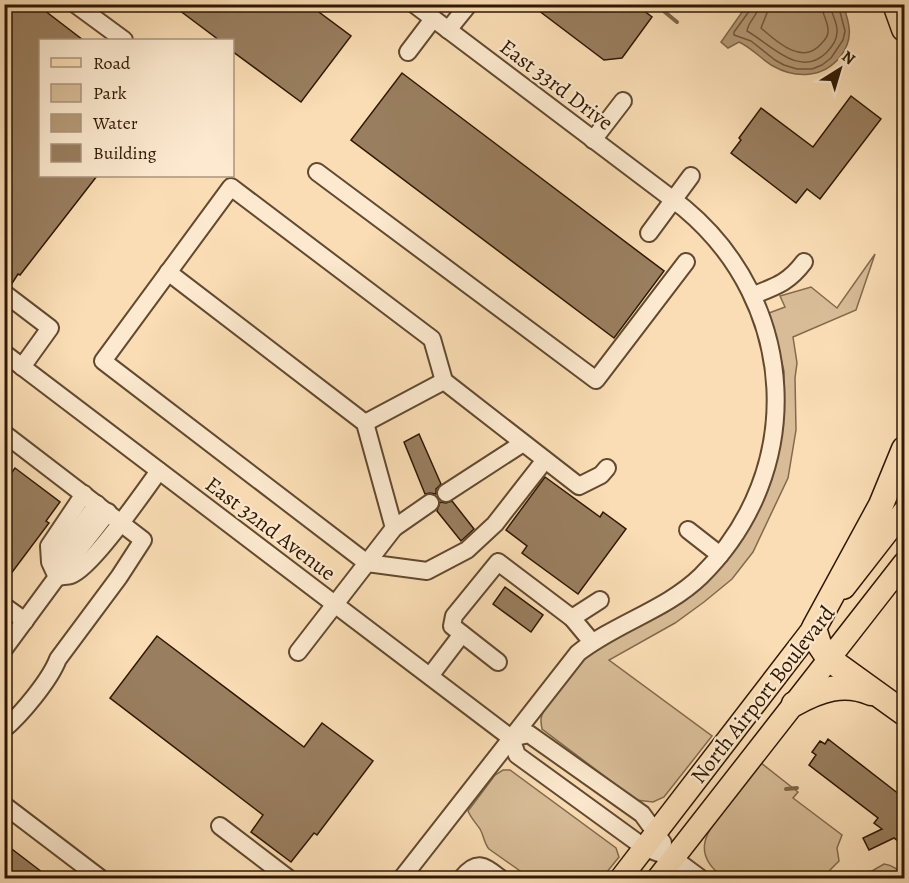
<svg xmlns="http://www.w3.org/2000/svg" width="909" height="883" font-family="Alegreya,serif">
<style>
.green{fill:#d7bc97;stroke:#836a4c;stroke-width:1.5}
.water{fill:#b59a78;stroke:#7f6649;stroke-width:1.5}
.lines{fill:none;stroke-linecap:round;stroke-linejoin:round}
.shore{stroke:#72593d;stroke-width:1.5}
.stream{stroke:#7f6649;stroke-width:4}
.building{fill:#997e5f;stroke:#2f1802;stroke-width:1.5}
.minor-casing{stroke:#62492f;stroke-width:20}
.major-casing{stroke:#2f1802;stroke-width:24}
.highway-casing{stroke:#2f1802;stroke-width:27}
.minor{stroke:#fce9cf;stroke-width:16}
.major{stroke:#faddb5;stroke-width:21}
.highway{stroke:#faddb5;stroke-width:24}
.labels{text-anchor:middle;stroke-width:4.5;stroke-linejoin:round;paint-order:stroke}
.street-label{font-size:22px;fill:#2f1802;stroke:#fce9cf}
</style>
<rect width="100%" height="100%" fill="#faddb5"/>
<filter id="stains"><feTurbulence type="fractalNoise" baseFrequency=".00333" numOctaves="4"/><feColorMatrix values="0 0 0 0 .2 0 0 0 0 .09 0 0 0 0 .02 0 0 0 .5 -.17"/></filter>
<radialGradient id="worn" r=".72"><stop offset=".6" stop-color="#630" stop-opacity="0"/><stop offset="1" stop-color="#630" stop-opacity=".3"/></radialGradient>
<g class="green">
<path d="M875,254l-19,56 -63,27 4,26 -2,15 1,52 -8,48 -35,74 -21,27 -28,23 -29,21 -66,37 103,76 -48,61 -11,5 -17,-2 -94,-71c-1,-6 -2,-9 0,-14 7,-18 40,-56 55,-67l70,-36 20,-13 33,-31 27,-38 30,-81 6,-26 1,-52 -15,-58 16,-6 -5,-11 31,-9 26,21z"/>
<path d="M761,763l37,29 -5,6 49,37 -5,13 2,13 -17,17h-98c-35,-26 -17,-47 5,-74 11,-14 21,-27 32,-41z"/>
<path d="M503,770h7l106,78 3,9 -17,21h-72l-41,-29c-5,-6 -5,-13 -9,-20 -5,-7 -9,-11 -12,-18l27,-36z"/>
<path d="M884,864c9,1 14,6 20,12v2h-58l5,-4 21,-3z"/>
</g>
<path class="water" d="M747,5h96c7,19 11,34 -3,52 -17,21 -44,22 -67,9 -12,-7 -21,-18 -34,-24l-11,6 -7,-6z"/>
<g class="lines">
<g class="shore">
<path d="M751,4l-1,6 -16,22v3l17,6 24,19 9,5 13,4h15l10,-4 9,-7 12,-18 2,-9 -7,-27"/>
<path d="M759,4c0,11 -11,17 -12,27 22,12 52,48 79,22 5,-5 11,-13 11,-21 1,-9 -6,-18 -7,-28"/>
<path d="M768,4l-1,9 -6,15c15,13 41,38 60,16 3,-3 7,-7 7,-12 1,-9 -6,-18 -7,-28"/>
</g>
<g class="stream">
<path d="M655,4l22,18"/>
<path d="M786,789l11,-1"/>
</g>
</g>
<g class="building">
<path d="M4,4h32l47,36h-43v136h57l-77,99 -2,-1 -7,11 -7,-4z"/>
<path d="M171,4h137l43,32 -50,66 -69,-51v-11h-13z"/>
<path d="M530,4h105l17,13 -30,41 -18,2z"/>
<path d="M402,73l262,198 -50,67 -263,-198z"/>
<path d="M851,96l30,23 -61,80 -13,-10 -11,14 -65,-50 10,-13 -2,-2 22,-30 52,39z"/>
<path d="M419,434l22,50 -5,5v5l-6,-1 -5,1 -21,-52z"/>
<path d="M15,468l45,34 -14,19 3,2 -45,60v-100z"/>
<path d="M545,477l55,40 3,-5 23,17 -48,65 -56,-41 5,-7 -21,-16z"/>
<path d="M452,501l22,28 -13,12 -24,-30 3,-9 6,1z"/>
<path d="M505,587l38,28 -12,17 -38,-28z"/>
<path d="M157,636l147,111 18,-24 51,38 -56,74 -3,-2 -23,29 -40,-30 12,-17 -153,-117z"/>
<path d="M828,739l76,59v48l-10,-8 -25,12 -6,-12 19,-9 -8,-6 4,-5 -69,-53 7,-10 -4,-3 8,-11 5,3z"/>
<path d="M4,843l47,36h-47z"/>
</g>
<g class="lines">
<defs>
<g id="minor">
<path d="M75,4l49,36"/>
<path d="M448,30l21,-26"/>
<path d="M408,52l25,-33"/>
<path d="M593,140l30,-39"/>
<path d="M317,172l279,208 90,-118"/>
<path d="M649,233l42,-57"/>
<path d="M168,272l197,151 29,105 -96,124"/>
<path d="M4,293l46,35 -28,39"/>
<path d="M754,295c23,-9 35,-13 50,-33"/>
<path d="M4,353l507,385 6,17 128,93 28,10 27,20"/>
<path d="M444,381l-12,-42 -201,-152 -128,174 264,202 60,8 40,-21 28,-26 50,-64"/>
<path d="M365,423l79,-42 135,105 22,-11 6,-7"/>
<path d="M4,436l2,-1 137,105 -24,37 -61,82c-8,21 -37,56 -54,70"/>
<path d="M446,493l77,-50"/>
<path d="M394,528l36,-25"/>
<path d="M688,530l32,25"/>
<path d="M57,576l3,-19 5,-9 32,-44"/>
<path d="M58,576l50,-64"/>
<path d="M57,577c5,-1 10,-1 14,-2 21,-7 73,-84 88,-104"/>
<path d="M4,606l21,15"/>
<path d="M572,618l28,-18"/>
<path d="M4,649l53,-72 -7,-15 -1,-16 35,-52"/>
<path d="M498,662l-46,-36 2,-10 44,-54 74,56 20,24"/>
<path d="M430,676l32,-42"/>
<path d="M511,738l18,-4 113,80 21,29"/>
<path d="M4,805l96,73"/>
<path d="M220,826l68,52"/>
<path d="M402,878l176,-225c38,-30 88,-43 123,-77 107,-106 97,-273 -17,-368l-270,-204"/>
<path d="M462,878c15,-19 22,-12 38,0"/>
</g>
<g id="major">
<path d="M844,588l60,-77"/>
<path d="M621,878l200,-260"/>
<path d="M658,878l246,-315"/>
</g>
<g id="highway">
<path d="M895,4l9,25"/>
<path d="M904,449l-23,56 -67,123 5,16 10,15 75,54"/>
<path d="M794,704c25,-14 50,-23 77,-11"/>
</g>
</defs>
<use href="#minor" class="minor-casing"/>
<use href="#major" class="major-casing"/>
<use href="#highway" class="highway-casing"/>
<use href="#minor" class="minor"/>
<use href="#major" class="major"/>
<use href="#highway" class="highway"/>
</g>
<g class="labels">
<g class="street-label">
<text transform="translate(557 84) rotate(37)" y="8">East 33rd Drive</text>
<text transform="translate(271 528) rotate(37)" y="8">East 32nd Avenue</text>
<text transform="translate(762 694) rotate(-52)" y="8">North Airport Boulevard</text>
</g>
</g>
<rect width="909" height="883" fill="none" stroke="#faddb5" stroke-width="24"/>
<rect x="6" y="6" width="897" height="871" fill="none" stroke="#2f1802" stroke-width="3"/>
<rect x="12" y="12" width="885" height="859" fill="none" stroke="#2f1802" stroke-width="1.5"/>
<rect x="39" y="39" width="195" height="138" fill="#fce9cf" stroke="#aa957d" stroke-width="1.5"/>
<rect x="51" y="58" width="30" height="9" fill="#faddb5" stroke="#aa957d" stroke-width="1.5"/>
<text x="93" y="69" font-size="18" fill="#2f1802">Road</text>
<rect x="51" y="84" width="30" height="18" fill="#d7bc97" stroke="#aa957d" stroke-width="1.5"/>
<text x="93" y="99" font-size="18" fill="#2f1802">Park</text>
<rect x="51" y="114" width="30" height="18" fill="#b59a78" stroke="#aa957d" stroke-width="1.5"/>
<text x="93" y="129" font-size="18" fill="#2f1802">Water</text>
<rect x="51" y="144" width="30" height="18" fill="#997e5f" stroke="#aa957d" stroke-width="1.5"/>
<text x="93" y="159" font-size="18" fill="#2f1802">Building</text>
<g transform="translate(840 69) rotate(37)" stroke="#fce9cf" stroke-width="4.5" paint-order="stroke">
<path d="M0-4.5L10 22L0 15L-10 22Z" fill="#2f1802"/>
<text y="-9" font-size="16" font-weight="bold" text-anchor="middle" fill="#2f1802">N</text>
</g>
<rect width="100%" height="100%" filter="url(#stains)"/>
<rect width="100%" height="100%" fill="url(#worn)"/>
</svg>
